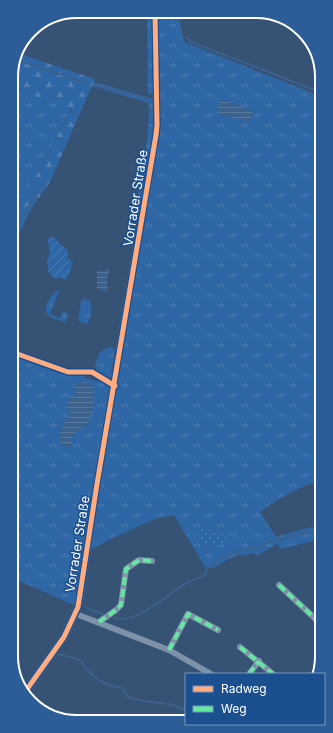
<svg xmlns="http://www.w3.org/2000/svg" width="333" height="733" font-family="Inter,sans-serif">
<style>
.grass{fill:url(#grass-tufts);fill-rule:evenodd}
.forest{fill:url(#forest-firs)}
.park{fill:url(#park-dots)}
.garden{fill:url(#garden-furrows)}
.water{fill:url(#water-rules)}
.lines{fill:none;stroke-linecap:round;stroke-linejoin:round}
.stream{stroke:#3b618d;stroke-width:2}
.street{stroke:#7d92a8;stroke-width:6}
.secondary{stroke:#798da4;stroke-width:8}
.quiet{stroke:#66e7a1;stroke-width:4;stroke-dasharray:8 4;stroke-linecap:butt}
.cycleway-casing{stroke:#1b4f8f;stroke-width:8}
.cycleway{stroke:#ffac80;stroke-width:5}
.labels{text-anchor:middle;stroke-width:3;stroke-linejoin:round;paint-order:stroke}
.street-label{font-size:13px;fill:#fff;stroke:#1b4f8f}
.rim{fill:none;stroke:#fff;stroke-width:2}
</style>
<defs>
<pattern id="grass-tufts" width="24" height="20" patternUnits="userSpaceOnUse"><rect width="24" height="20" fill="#2f66a5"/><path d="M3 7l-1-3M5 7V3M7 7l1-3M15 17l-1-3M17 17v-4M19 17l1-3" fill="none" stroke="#4e7db2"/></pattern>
<pattern id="forest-firs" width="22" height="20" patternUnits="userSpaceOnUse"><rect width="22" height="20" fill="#2f66a5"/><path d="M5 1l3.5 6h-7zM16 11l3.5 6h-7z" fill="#4e7db2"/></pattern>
<pattern id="park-dots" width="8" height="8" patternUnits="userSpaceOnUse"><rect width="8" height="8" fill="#2f66a5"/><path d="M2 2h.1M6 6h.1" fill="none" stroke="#4e7db2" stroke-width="1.8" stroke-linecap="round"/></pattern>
<pattern id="garden-furrows" width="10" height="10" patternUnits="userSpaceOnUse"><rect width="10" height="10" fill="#2f66a5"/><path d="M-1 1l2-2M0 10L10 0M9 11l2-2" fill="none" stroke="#4e7db2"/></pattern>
<pattern id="water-rules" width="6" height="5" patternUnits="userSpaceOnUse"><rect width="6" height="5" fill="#3b618d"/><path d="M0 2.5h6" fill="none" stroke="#58799e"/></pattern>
</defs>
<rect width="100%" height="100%" fill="#365274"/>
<g class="grass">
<path d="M147,11l31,1 6,30 136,54 1,385c-16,2 -48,21 -61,31l16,25 31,-9 14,-2v13l-40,10 -4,-5 -19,11 -5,-2 -12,3 -2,-2 -27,14 -7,-1 -31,-52 -17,3 -46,21 -17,9 -4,1 -12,58 -65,-29 -1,-224 73,20v4l8,2 4,2 3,-3 11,6 30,-175 -6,-2c8,-34 14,-69 14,-105l-57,-17 2,-4 60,17v-4l-6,-2zM85,382l7,2 -4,41 -10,5 -6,6v11l-12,-4c0,-11 5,-17 9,-26 4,-11 6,-23 9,-34z"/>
<path d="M11,88l61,20 -60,112z"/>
<path d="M60,289l-10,25 10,4 3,-7 3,2 2,3 -2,5 -2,1c-4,-2 -12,-3 -15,-6 -9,-8 4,-23 11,-27z"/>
<path d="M83,299l6,1c4,7 3,18 -2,24l-9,-3 3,-19z"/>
<path d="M109,347l6,2 -5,30 -11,-6 -3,-4 -1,-5 5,-12z"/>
</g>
<path class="forest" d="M20,54l75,25 -45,103 -19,27 -19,39v-28l60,-111 -61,-21v-15z"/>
<path class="park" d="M199,529l26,2 8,2c-1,15 -23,15 -32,8l-3,-6z"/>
<path class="garden" d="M49,237h5l7,8 6,4 1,10 5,3 -3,10 -4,8 -3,-1 -2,-2 -5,2 -7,-5 -2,-13 3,-9 -2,-10z"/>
<g class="water">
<path d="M221,99l31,12 1,2 -4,9 -30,-8 -2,-4z"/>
<path d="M108,268l2,2 -3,8 1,13 -1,1 -10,-3v-17l1,-2 6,1z"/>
<path d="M85,382l7,2c4,13 1,28 -4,41l-10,5 -6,6v11h-5l-7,-4v-11l6,-13 3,-2 2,-6 -5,-3 4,-11 6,-2v-3l-3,-5 5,-4z"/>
</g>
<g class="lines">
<g class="stream">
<path d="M186,37l5,5 129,50"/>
<path d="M17,60l70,23"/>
<path d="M94,85l53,13"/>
<path d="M15,231l10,-20 19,-27"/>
<path d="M87,608l16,6"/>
<path d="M114,618c22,7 54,-24 71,-34 7,-4 14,-6 20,-9l2,-7 10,-8 29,-12 12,1 8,-6 55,-14"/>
<path d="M59,654l21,6 9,12 11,9 11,5 9,1 3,2 5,8c18,8 41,2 58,14"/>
</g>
<g class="street">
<path d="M12,352l56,20h24l23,14"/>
<path d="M279,585l43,40"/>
<path d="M76,614l93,36 42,24"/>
<path d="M99,622l17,-12 5,-5 5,-36 13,-9 13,1"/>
<path d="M240,647l33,27"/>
<path d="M169,650l19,-36 30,16"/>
<path d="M249,674l10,-13"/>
</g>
<path class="secondary" d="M25,692l39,-55 14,-30 19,-123 59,-349 1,-10 -2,-113"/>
<g class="quiet">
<path d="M279,585l43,40"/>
<path d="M99,622l17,-12 5,-5 5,-36 13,-9 13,1"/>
<path d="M240,647l33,27"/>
<path d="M169,650l19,-36 30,16"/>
<path d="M249,674l10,-13"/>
</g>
<defs>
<g id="cycleway">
<path d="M12,352l56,20h24l23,14"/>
<path d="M25,692l39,-55 14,-30 19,-123 59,-349 1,-10 -2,-113"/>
</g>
</defs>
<use href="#cycleway" class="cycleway-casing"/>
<use href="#cycleway" class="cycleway"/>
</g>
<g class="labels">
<g class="street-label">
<text transform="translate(135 198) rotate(-81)" y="5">Vorrader Straße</text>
<text transform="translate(77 544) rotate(-81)" y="5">Vorrader Straße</text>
</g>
</g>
<path d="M0 0H333V733H0ZM77 18H256A59 59 0 0 1 315 77V656A59 59 0 0 1 256 715H77A59 59 0 0 1 18 656V77A59 59 0 0 1 77 18Z" fill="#2d5d98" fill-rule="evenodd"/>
<path class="rim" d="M77 18H256A59 59 0 0 1 315 77V656A59 59 0 0 1 256 715H77A59 59 0 0 1 18 656V77A59 59 0 0 1 77 18Z"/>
<rect x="185" y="673" width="140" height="52" fill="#1b4f8f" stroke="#7695bc"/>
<rect x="193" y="686" width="20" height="6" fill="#ffac80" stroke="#7695bc"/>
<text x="221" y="693" font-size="12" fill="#ffffff">Radweg</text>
<rect x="193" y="706" width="20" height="6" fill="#66e7a1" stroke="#7695bc"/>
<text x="221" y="713" font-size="12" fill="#ffffff">Weg</text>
</svg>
